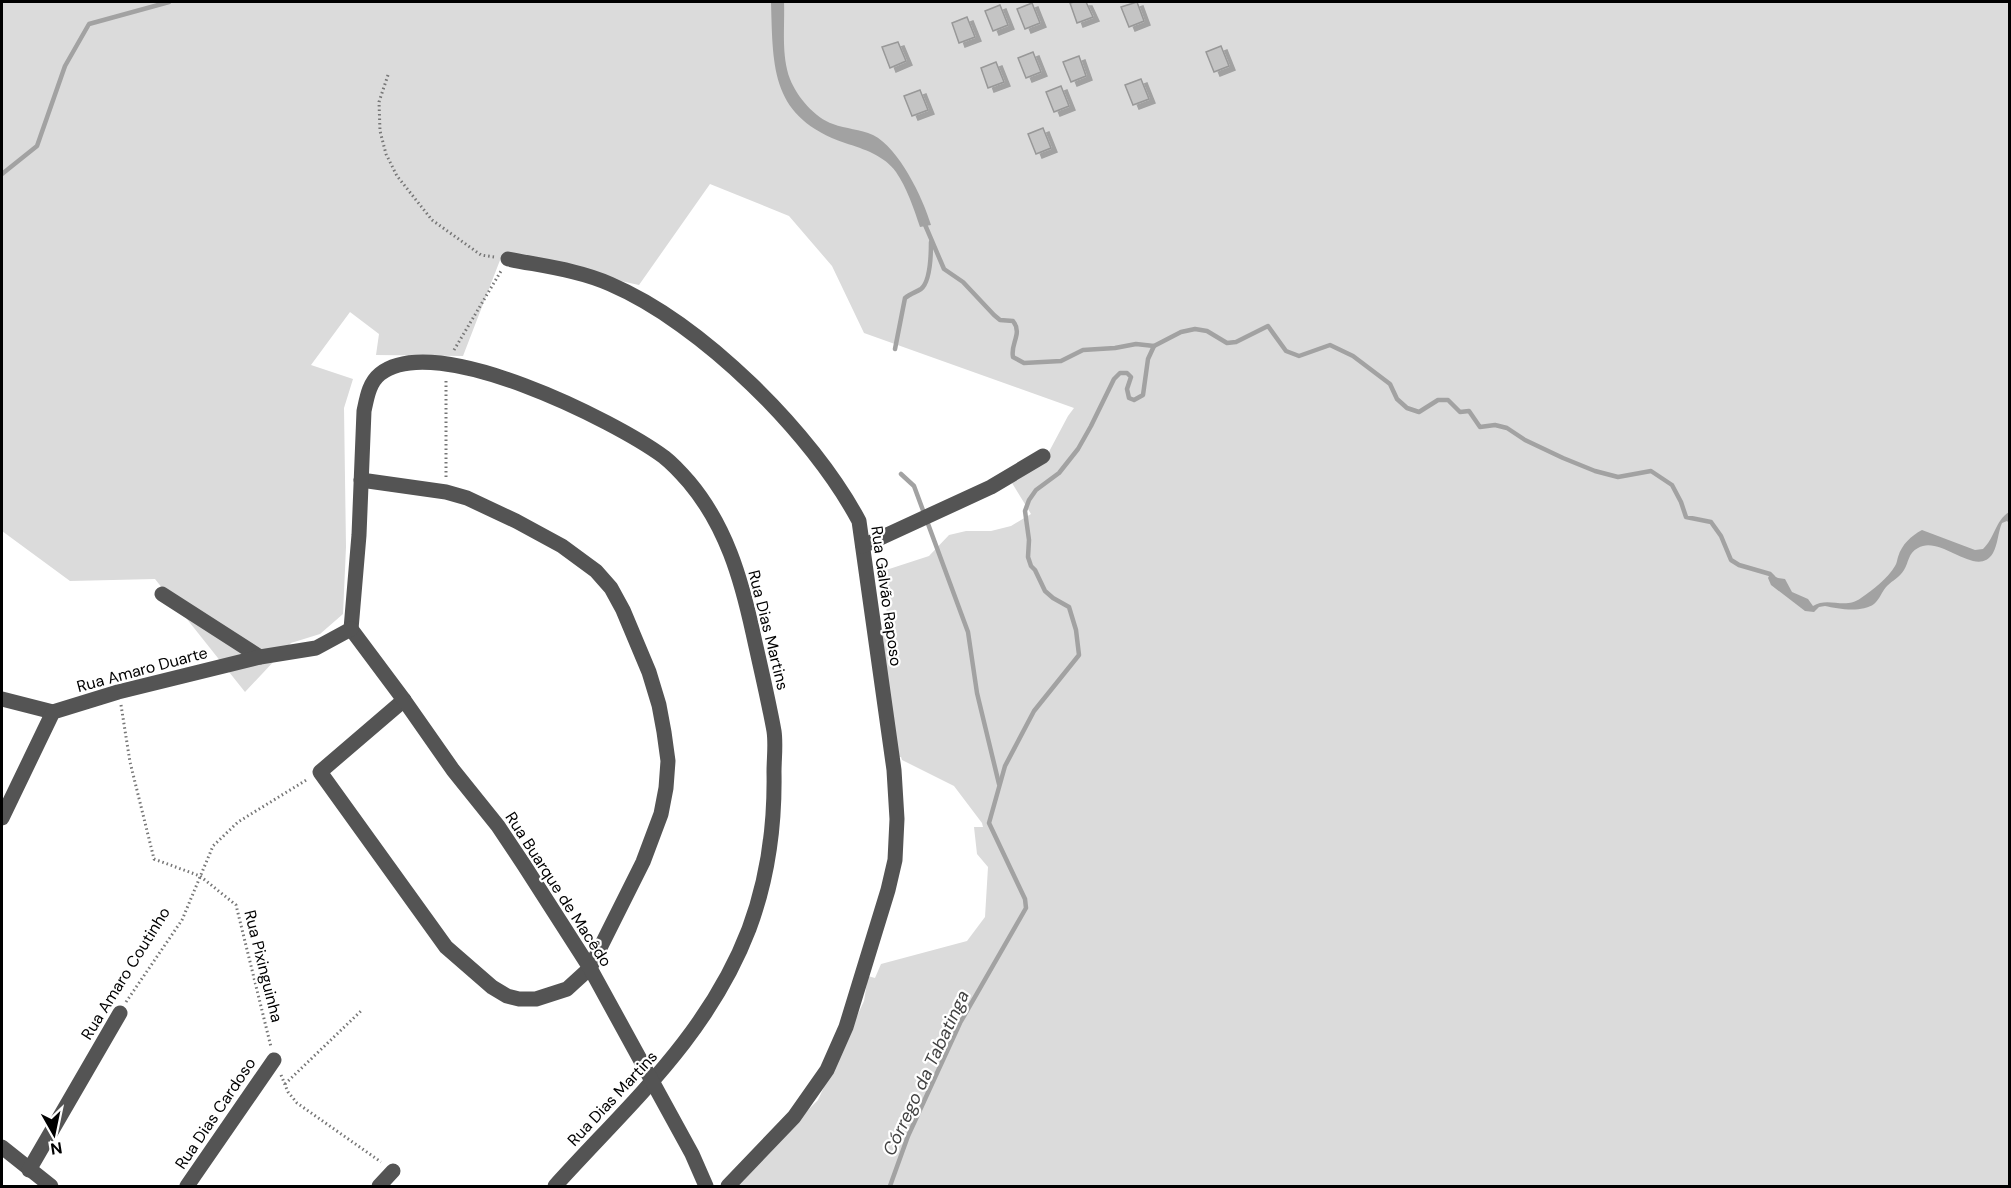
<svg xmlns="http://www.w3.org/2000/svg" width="2011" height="1188" font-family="'DM Sans',sans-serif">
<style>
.green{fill:#dbdbdb}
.water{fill:#a2a2a2}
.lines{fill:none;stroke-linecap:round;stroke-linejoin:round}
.stream{stroke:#a2a2a2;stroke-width:4.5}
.building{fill:#c4c4c4;stroke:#989898;stroke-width:1.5;filter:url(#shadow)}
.path{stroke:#767676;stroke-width:3;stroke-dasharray:1.5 3;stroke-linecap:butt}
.minor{stroke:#545454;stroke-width:15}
.labels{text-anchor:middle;stroke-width:4.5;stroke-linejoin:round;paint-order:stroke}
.street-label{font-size:16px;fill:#000;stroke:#fff}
.water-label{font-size:18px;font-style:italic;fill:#434343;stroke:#fff}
</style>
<defs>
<filter id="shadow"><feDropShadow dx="6" dy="4" stdDeviation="0" flood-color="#0004"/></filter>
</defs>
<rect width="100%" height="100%" fill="#fff"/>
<path class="green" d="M2,2h2007v1184h-1277l86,-86 46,-99 4,-25 7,2 6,-14 86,-23 18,-24 3,-50 -11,-13 -3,-27h9l-1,-4 -28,-37 -52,-26 -1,-3h-4l-15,-127 6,-4 -5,-55 46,-15 20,-21 17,-4h25l20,-5 20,-12 -19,-31 31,-20 25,-47 6,-8 -210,-75 -32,-67 -43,-50 -79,-32 -71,101 -137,-30 -39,101 -87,-1 3,-21 -29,-22 -39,53 42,14 -9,29 2,139 -3,67 -23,20 -29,9 -46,49 -90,-113 -85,2 -68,-50z"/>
<g class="water">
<path d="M771,2h13c1,24 -3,53 6,77 7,18 25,39 43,45 13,5 27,5 40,11 26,13 50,63 58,90l-11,2c-6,-18 -13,-39 -24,-55 -11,-16 -32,-23 -51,-29 -74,-26 -72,-73 -74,-141z"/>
<path d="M2009,512v11l-2,-2 -5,2c-4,9 -4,21 -9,30 -16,27 -52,-19 -75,-5 -10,5 -9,14 -14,22 -5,8 -11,10 -17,16 -5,5 -7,13 -13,18 -12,9 -36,5 -49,2l-6,1 -5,5 -9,-1 -34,-26 -3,-7 2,-4 8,4 7,1 7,13 16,7 5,7c15,-10 32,4 48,-8 12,-8 27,-20 34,-32 2,-3 2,-6 3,-9 4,-13 13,-21 24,-27l53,20 8,-1c12,-11 12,-28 26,-37z"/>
</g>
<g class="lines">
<g class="stream">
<path d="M2,174l35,-28 28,-80 24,-42 80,-22"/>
<path d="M923,220l21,49 19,13 31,33 6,5 13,1c10,13 -3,22 0,36l11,6 37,-2 22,-11 32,-2 21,-4 18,2 27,-14 14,-3 12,2 20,12 9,-1 32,-16 18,25 13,5 31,-11 23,11 37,28 7,15 10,9 12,4 19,-12h10l12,12 9,-1 11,16 15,-2 12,3 18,12 38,18 32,13 23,6 33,-6 21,14 9,17 5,15 25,5 10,14 10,24 8,5 31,9 3,3"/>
<path d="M895,349l10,-51c5,-4 11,-6 16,-9 10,-8 10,-36 10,-47"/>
<path d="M901,474l13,12 54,146 9,61 22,91"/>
<path d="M890,1186l18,-50 52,-113 66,-115 -1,-9 -36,-76 16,-57 29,-55 45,-56 -3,-25 -7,-23 -16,-9 -8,-7 -10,-21 -4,-4 -3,-9 1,-17 -4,-29 4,-11 7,-10 23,-17 19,-24 13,-23 23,-47 6,-6h7l4,4 -4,12 2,9 5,2 9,-5 5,-36 6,-13"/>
</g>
</g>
<g class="building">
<path d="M1074,2h12l7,15 -16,6 -7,-20z"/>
<path d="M1137,2l7,19 -15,6 -8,-20z"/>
<path d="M1032,3l8,20 -15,6 -8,-20z"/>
<path d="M1000,5l8,20 -15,6 -8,-20z"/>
<path d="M967,17l8,20 -16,6 -7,-20z"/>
<path d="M898,42l8,19 -16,7 -8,-21z"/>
<path d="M1221,46l8,20 -15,6 -8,-20z"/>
<path d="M1033,52l8,20 -15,6 -8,-20z"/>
<path d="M1079,56l7,20 -15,6 -8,-20z"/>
<path d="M996,62l8,20 -16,6 -7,-20z"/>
<path d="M1141,79l8,20 -16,6 -8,-20z"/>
<path d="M1061,86l8,20 -15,6 -8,-20z"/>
<path d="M920,90l8,20 -16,6 -8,-20z"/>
<path d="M1043,128l8,20 -15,6 -8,-20z"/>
</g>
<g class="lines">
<g class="path">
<path d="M388,75l-9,27 1,29 6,23 11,22 35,44 49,35 13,2"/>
<path d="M454,350l47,-79"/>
<path d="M446,477v-99"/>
<path d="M121,705l9,57 24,97 46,17 36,29 35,142"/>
<path d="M126,1002l56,-82 31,-74 25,-24 70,-43"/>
<path d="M281,1075l7,17 9,11 84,59"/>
<path d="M285,1084l77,-74"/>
</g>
<g class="minor">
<path d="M508,259c34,7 71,11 102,25 93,40 202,149 249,237l35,249 3,49 -2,41 -7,30 -42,137 -19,43 -33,47 -66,69"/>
<path d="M361,480l85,12 21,6 49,23 46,25 34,25 15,17 12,22 26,62 10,33 5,27 4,29 -2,27 -5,26 -18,48 -53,106 -23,21 -31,10h-17l-12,-3 -15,-9 -46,-40 -126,-175 84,-72"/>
<path d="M863,546l128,-59 52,-31"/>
<path d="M162,594l98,63"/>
<path d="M351,629l8,-94 5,-124c3,-14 5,-28 16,-37 55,-44 235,47 284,83 9,7 18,17 25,25 37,44 52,96 64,151 7,32 15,65 21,98 2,13 0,28 0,41 1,54 -6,106 -25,157 -41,107 -120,175 -194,257"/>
<path d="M351,629l53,71 49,70 45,56 26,39 66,103 102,186 14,32"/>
<path d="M2,699l51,13"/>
<path d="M2,818l51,-106 65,-20 142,-35 56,-9 35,-19"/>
<path d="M2,1147l49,39"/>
<path d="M29,1170l91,-157"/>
<path d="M187,1186l87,-126"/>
<path d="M379,1186l14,-15"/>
</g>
</g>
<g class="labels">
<g class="street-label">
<text transform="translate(887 596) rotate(82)" y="6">Rua Galvão Raposo</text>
<text transform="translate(769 630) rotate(76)" y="6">Rua Dias Martins</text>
<text transform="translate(142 669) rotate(-15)" y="6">Rua Amaro Duarte</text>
<text transform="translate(559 889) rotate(57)" y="6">Rua Buarque de Macêdo</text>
<text transform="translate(264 966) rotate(76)" y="6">Rua Pixinguinha</text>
<text transform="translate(125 973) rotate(-58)" y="6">Rua Amaro Coutinho</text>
<text transform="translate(612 1098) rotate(-47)" y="6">Rua Dias Martins</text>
<text transform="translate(215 1113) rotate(-56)" y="6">Rua Dias Cardoso</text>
</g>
<g class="water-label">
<text transform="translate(926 1073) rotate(-65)" y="6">Córrego da Tabatinga</text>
</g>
</g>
<rect width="2011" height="1188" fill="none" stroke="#000000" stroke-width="6"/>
<g transform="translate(54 1134) rotate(171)" stroke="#ffffff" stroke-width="4.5" paint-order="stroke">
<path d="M0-4.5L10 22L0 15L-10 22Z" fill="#000000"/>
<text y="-9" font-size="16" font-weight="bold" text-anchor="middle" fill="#000000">N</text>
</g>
</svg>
